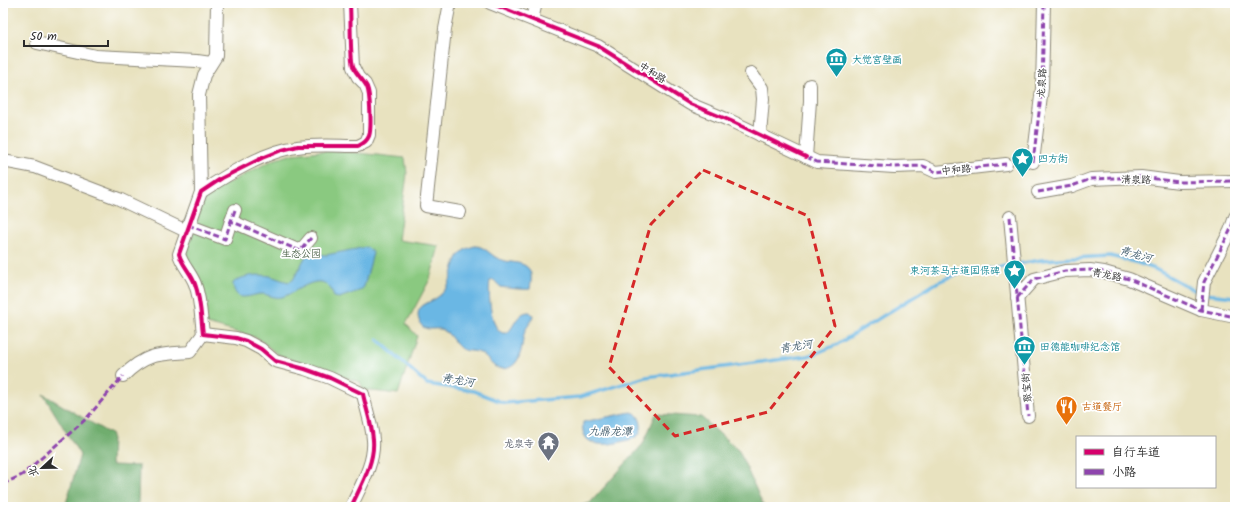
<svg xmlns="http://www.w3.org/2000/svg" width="1238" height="510" font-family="Kalam,'LXGW WenKai TC',sans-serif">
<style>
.green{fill:#8ac980;stroke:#5a7a56}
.forest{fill:#6fad6e;stroke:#4d6c4c}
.water{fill:#6bb7e4;stroke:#4b7188}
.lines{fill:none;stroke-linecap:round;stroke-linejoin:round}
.stream{stroke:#6bb7e4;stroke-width:3.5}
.minor-casing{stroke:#8a8675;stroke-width:14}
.minor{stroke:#fff;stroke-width:12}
.quiet{stroke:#8e44ad;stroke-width:3;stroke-dasharray:6 3;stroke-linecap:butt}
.cycleway-casing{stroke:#fff;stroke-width:6}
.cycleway{stroke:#d6006c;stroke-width:4}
.marked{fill:none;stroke:#d62828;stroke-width:3;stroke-dasharray:8 5;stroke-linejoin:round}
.labels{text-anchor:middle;stroke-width:3.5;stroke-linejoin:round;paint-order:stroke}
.culture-label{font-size:10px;fill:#0d838f;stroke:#fff;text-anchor:start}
.street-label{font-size:10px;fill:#2b2b2b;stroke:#fff}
.park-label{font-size:10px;fill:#4c6249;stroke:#fff}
.food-label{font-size:10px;fill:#c56008;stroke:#fff;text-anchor:start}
.worship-label{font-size:10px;fill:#5b616d;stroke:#fff;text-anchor:end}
.water-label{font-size:11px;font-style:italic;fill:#415c6c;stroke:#fff}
</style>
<rect width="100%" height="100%" fill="#fff"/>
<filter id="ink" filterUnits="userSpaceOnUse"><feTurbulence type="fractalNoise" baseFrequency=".025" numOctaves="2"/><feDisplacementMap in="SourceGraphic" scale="8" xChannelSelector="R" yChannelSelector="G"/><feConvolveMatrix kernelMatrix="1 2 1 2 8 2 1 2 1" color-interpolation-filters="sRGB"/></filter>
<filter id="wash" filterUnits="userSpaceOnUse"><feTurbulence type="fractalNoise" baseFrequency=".012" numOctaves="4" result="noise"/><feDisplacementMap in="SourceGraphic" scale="16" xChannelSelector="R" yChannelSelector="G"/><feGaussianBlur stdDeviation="0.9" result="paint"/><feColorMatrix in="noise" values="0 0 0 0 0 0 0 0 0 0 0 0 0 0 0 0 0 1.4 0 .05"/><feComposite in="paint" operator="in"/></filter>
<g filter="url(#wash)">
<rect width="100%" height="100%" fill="#e8e2bf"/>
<path class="green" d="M330,150l75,8 2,16 -9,66 41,6 -9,33 -24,45 11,12 -19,58 -34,-4 -4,-8 -57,-18 -26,-10 -19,-16 -51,-14 -22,-66 20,-63 68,-35 20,-6z"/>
<g class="forest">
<path d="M43,394l69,41 -1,30 28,1 -1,41h-73l15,-52z"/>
<path d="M656,414l45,3 38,34 25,56h-188l14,-4 53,-59z"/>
</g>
<g class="water">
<path d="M475,246c10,0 15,9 24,13 8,4 23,2 29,9 5,5 3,14 2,21 -4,1 -25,-1 -29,-2 -3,-2 -5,-5 -7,-7l-4,1c-2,11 0,49 13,52 11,2 11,-22 27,-21l3,3c-2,10 -5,9 -8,16 -4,12 -2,32 -17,37 -15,4 -18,-9 -28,-15 -6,-3 -15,-1 -20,-5 -7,-6 -11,-17 -20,-19 -6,-1 -13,2 -18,-3 -2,-2 -4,-8 -4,-11 0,-10 10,-12 17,-16 6,-4 11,-9 14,-16 7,-17 4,-32 26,-37z"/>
<path d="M366,247l6,4 1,2 -9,34 -5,4 -20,7 -5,-1c-1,-4 -3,-9 -6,-11 -11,-13 -34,8 -46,11 -7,2 -14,-3 -21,-3 -6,0 -16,5 -22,2 -4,-2 -6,-8 -6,-13 9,-8 26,-9 37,-7 7,2 13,5 19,6l4,-2 15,-28 9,2 9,1z"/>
<path d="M631,412l4,1c5,4 8,13 5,20 -3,5 -11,7 -16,8 -16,5 -45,8 -41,-19z"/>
</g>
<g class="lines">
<path class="stream" d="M378,340l49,44 47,7 30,12 76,-6 66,-20 161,-21 10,-3 19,-8 102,-63 19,-8 84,-14 69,-4 28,7 17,6 39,21 11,4 30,3"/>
</g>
</g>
<g filter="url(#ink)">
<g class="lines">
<defs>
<g id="minor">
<path d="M450,3l-5,26 -19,177 34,6"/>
<path d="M490,3l108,43 92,58 41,17 86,41 77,5 29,-1 13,6 70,-8"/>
<path d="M532,19l4,-16"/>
<path d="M37,43l59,13 101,5 14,2"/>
<path d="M751,73l11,15 1,11 -3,36"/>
<path d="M806,157l4,-56v-16"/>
<path d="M3,161l32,6 84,32 67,32"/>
<path d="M1033,162l9,-74 2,-85"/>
<path d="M201,192c26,-17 64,-41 96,-45 20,-3 41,-1 61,-1l8,-4 3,-7v-42l-4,-9 -7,-7 -5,-10 -3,-64"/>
<path d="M1038,192l34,-6 19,-7 50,-2 38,5 56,-1"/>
<path d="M235,210l-4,11 69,30 11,-13"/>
<path d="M1010,217l18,199"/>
<path d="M188,225l37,14 6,-18"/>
<path d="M1017,298l17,-19 31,-8 25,-1 14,2 25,7 72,31 34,7"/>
<path d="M1201,310l3,-28 26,-51 5,-14"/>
<path d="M203,334l33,4 10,3 15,8 14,12 30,8 25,9 33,16c3,15 9,30 10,46 2,23 -13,47 -22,67"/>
<path d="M123,376c23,-23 36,-22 67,-24l13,-18c-2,-16 -2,-34 -8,-50 -4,-11 -13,-19 -16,-30l22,-62 -2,-97 5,-20 12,-19 1,-53"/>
</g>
</defs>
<use href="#minor" class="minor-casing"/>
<use href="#minor" class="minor"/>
<g class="quiet">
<path d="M806,157l11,5 77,5 29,-1 13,6 70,-8"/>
<path d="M1033,162l9,-74 2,-85"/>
<path d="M1038,192l34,-6 19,-7 50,-2 38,5 56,-1"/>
<path d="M235,210l-4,11 69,30 11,-13"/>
<path d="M1010,217l18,199"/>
<path d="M188,225l37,14 6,-18"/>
<path d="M1017,298l17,-19 31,-8 25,-1 14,2 25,7 72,31 34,7"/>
<path d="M1201,310l3,-28 26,-51 5,-14"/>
<path d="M3,484l19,-9 64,-56 37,-43"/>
</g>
<defs>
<g id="cycleway">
<path d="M350,3c1,19 0,39 2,58 1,12 10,16 15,26 3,7 5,41 2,49 -2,5 -6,8 -11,10h-60l-16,4 -20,8 -40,20 -21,14 -22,62c3,11 12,19 16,30 6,16 6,34 8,50l33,4 10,3 15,8 14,12 30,8 25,9 33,16c3,15 9,30 10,46 2,23 -13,47 -22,67"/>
<path d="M490,3l108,43 92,58 41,17 75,36"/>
</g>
</defs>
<use href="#cycleway" class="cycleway-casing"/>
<use href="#cycleway" class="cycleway"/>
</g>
</g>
<path class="marked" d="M703,170l105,46 27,110 -67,86 -93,24 -66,-69 42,-143z"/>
<defs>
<symbol id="museum-pin" viewBox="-11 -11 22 30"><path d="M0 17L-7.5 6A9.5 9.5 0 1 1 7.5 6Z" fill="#0f9aa8" stroke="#fff"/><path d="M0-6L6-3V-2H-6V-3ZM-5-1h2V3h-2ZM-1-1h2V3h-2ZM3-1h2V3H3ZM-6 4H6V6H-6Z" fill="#fff"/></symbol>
<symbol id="sight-pin" viewBox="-11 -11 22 30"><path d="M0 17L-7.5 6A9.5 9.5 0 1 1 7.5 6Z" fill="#0f9aa8" stroke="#fff"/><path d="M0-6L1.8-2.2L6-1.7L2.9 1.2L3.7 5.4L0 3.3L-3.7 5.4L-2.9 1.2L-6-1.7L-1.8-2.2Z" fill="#fff"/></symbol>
<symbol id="restaurant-pin" viewBox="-11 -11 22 30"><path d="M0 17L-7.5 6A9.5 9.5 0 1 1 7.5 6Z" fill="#e8710a" stroke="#fff"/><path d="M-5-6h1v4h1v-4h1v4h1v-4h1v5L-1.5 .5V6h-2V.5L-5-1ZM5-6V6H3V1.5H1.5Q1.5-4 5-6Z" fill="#fff"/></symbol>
<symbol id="temple-pin" viewBox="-11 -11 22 30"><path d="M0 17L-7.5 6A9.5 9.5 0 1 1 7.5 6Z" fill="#6b7280" stroke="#fff"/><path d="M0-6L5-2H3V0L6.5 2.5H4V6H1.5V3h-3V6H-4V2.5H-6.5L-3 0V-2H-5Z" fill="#fff"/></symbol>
</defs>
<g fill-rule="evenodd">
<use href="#museum-pin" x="824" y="46" width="25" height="34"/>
<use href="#sight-pin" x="1010" y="146" width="25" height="34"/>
<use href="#sight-pin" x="1002" y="258" width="25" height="34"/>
<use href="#museum-pin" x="1012" y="334" width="25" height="34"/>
<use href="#restaurant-pin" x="1054" y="394" width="25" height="34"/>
<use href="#temple-pin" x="536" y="430" width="25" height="34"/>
</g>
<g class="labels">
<g class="culture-label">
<text x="852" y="63">大觉宫壁画</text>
<text x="1038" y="162">四方街</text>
<text x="1000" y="274" text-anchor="end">束河茶马古道国保碑</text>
<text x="1040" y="350">田德能咖啡纪念馆</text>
</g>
<g class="street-label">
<text transform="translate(653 72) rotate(33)" y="4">中和路</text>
<text transform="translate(1041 83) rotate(-86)" y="4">龙泉路</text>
<text transform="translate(956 169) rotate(-6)" y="4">中和路</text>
<text transform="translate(1136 179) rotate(1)" y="4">清泉路</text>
<text transform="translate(1107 274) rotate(11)" y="4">青龙路</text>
<text transform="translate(1026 388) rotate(-96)" y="4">聚宝街</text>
</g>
<g class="park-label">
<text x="301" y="257">生态公园</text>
</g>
<g class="food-label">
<text x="1082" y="410">古道餐厅</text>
</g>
<g class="worship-label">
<text x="534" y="447">龙泉寺</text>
</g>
<g class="water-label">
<text transform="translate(1136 254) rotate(16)" y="4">青龙河</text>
<text transform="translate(796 346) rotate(-9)" y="4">青龙河</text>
<text transform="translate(458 380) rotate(9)" y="4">青龙河</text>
<text x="610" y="435">九鼎龙潭</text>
</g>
</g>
<rect width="1238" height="510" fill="none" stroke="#fff" stroke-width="16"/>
<rect x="1076" y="436" width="140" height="52" fill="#ffffff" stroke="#aaaaaa"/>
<rect x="1084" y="449" width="20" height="6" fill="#d6006c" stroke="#aaaaaa"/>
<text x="1112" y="456" font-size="12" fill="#2b2b2b">自行车道</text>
<rect x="1084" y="469" width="20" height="6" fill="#8e44ad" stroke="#aaaaaa"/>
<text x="1112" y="476" font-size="12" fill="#2b2b2b">小路</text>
<g transform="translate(42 468) rotate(248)" stroke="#ffffff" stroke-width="3" paint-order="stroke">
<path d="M0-3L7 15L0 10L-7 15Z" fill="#2b2b2b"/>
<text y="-6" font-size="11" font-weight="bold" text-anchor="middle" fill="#2b2b2b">北</text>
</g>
<path d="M24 40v6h84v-6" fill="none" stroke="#2b2b2b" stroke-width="2"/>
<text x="30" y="40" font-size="12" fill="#2b2b2b" stroke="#ffffff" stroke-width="3" paint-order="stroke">50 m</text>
</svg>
